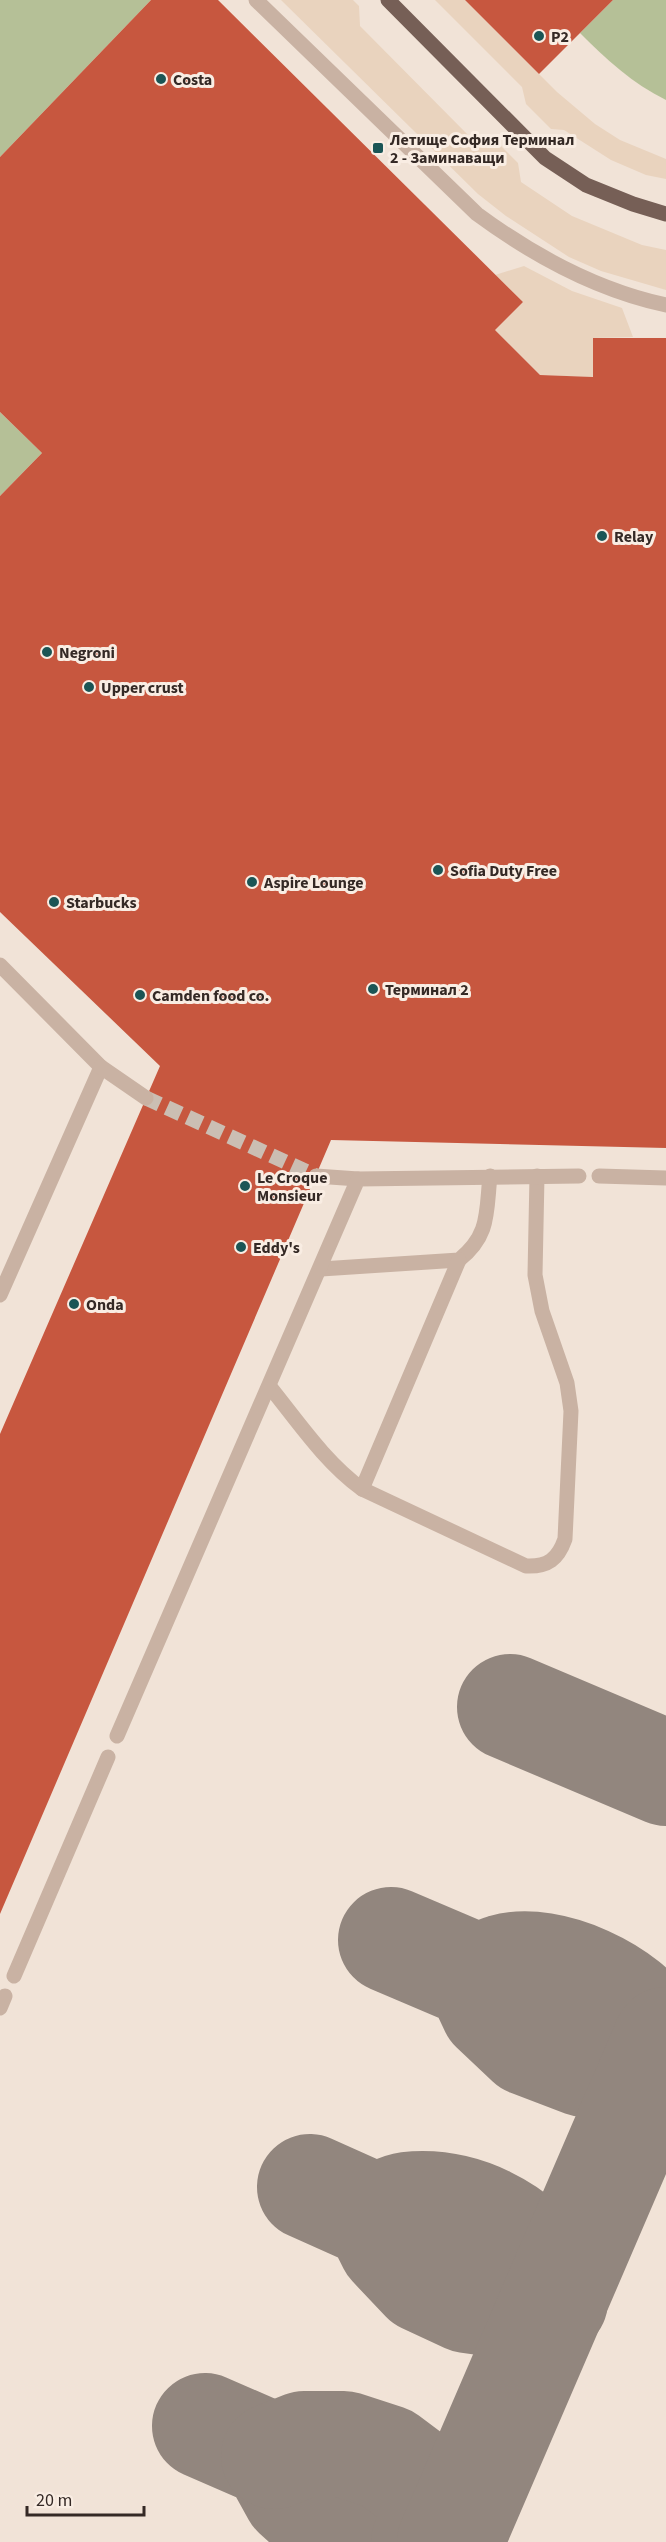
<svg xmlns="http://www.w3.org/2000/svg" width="666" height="2542" font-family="'Source Sans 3',sans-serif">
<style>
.green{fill:#b5c097}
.plaza{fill:#e9d3be}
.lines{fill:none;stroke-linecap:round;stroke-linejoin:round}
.taxiway{stroke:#92867e;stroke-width:106}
.building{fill:#c7573f}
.minor-tunnel{stroke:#cbbeb3;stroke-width:15;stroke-dasharray:15 8;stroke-linecap:butt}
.minor{stroke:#c9b2a3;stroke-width:15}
.major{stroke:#765f56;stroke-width:15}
.poi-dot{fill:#1b5555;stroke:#f9ede3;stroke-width:2}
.labels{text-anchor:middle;stroke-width:6;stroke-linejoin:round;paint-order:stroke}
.poi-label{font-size:16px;font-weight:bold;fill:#342925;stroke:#f9ede3;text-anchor:start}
</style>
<rect width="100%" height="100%" fill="#f1e3d7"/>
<g class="green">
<path d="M0,0h151l-151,157z"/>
<path d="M613,0h53v100c-33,-16 -60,-41 -86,-67z"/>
<path d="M0,412l42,41 -42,43z"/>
</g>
<g class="plaza">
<path d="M281,0h72l6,6 1,20 111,112 23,1 24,24 3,19 51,34 70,29 24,5v40l-65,-19 -32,-14 -63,-41 -28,-22z"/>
<path d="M435,0h30l92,92 38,32 25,16 46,19v20l-20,-4 -35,-15 -47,-30 -13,-1 -25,-25 -4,-17z"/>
<path d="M524,266l48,25 50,17 11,29 -40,1v39l-53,-2 -45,-45 28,-28 -28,-27z"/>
</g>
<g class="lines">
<g class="taxiway">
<path d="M510,1707l156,66"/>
<path d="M391,1940l87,37 15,32 36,34 55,21 46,1 30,-11c-3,-7 -4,-16 -8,-22 -23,-41 -102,-78 -148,-65 -9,3 -18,7 -26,10"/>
<path d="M310,2187l67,30 14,28 33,35 43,20 50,7 38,-6c-2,-9 -3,-19 -7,-27 -28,-47 -87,-75 -141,-69 -9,1 -20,8 -30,12"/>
<path d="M205,2426l69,30 21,38 34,31 44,17"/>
<path d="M274,2456l30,-12h40l43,14 36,27 23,27 7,23 -29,7"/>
<path d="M450,2542l216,-502"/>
</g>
</g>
<g class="building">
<path d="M151,0h67l305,302 -28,28 45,45 53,2v-39h73v810l-335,-8 -331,774v-480l160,-368 -160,-154v-416l42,-43 -42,-41v-255z"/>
<path d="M465,0h148l-74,74z"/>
</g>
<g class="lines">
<path class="minor-tunnel" d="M146,1098l170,78"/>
<g class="minor">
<path d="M256,0l221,214c57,42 119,76 189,91"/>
<path d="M0,965l101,102 -101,228"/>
<path d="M101,1067l45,31"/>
<path d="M316,1176l42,3"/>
<path d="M599,1176l67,2"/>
<path d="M321,1269l138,-9c31,-25 27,-47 31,-84"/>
<path d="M270,1387c29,36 55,75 92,102l164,77c22,1 32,-7 39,-27l6,-128 -4,-28 -25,-72 -7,-36 2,-99"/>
<path d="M362,1489l97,-229"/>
<path d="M117,1736l241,-557 221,-3"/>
<path d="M14,1976l94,-219"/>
<path d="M0,2008l5,-12"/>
</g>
<path class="major" d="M388,0l157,158 41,27 47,19 33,10"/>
</g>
<g class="poi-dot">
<circle cx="539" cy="36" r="6"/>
<circle cx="161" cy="79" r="6"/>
<rect x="372" y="142" width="12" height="12" rx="3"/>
<circle cx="602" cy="536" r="6"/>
<circle cx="47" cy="652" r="6"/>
<circle cx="89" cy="687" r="6"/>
<circle cx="438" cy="870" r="6"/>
<circle cx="252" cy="882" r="6"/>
<circle cx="54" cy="902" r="6"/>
<circle cx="373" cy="989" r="6"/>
<circle cx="140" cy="995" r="6"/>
<circle cx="245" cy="1186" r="6"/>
<circle cx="241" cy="1247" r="6"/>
<circle cx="74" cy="1304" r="6"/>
</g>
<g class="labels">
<g class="poi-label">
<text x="551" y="42">P2</text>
<text x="173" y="85">Costa</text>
<text x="390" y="145">Летище София Терминал<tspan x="390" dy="18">2 - Заминаващи</tspan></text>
<text x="614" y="542">Relay</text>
<text x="59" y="658">Negroni</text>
<text x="101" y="693">Upper crust</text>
<text x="450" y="876">Sofia Duty Free</text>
<text x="264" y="888">Aspire Lounge</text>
<text x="66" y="908">Starbucks</text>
<text x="385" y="995">Терминал 2</text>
<text x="152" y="1001">Camden food co.</text>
<text x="257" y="1183">Le Croque<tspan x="257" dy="18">Monsieur</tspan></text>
<text x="253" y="1253">Eddy's</text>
<text x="86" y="1310">Onda</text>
</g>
</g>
<path d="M27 2506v9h117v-9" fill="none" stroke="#342925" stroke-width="3"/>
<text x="36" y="2506" font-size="18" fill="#342925" stroke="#f9ede3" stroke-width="4.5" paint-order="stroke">20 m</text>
</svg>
